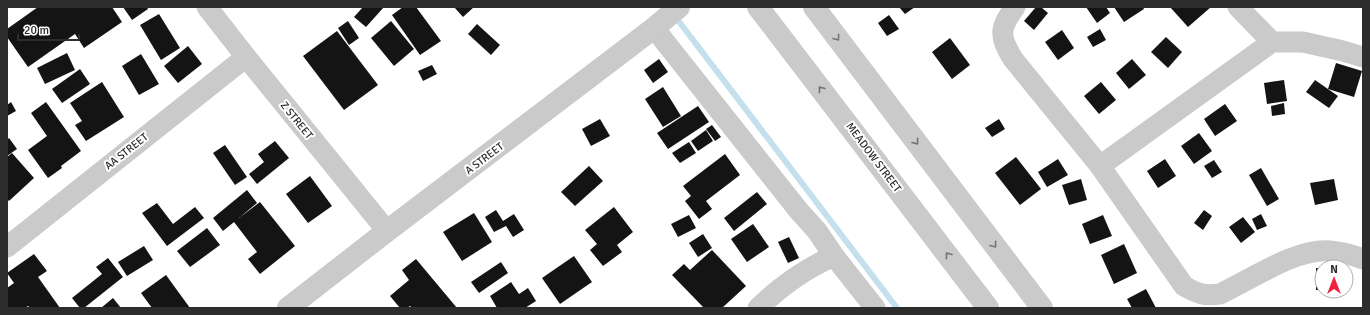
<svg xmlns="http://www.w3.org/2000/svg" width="1370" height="315" font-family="Signika,sans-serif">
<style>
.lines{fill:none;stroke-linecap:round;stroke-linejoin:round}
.stream{stroke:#c4e0ed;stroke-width:6}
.building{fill:#141414}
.minor{stroke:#cacaca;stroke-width:21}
.tertiary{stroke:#cacaca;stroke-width:22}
.oneway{stroke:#747474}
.labels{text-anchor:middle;stroke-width:4;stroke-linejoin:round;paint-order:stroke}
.street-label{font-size:11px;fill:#2d2d2d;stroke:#fff}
</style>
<rect width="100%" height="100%" fill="#fff"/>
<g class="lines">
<path class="stream" d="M674,15l223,293"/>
</g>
<g class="building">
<path d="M38,7h74l10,15 -38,26 -9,-14 -47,33 -21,-30v-8z"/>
<path d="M123,7h24l1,2 -16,11z"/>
<path d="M363,7h21l-18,20 -12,-10z"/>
<path d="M403,7h13l25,34 -21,14 -28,-40z"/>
<path d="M454,7h20l-11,10z"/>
<path d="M899,7h16l-10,7z"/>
<path d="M1036,7h5l7,6 -14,17 -10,-9z"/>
<path d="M1086,7h20l4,6 -13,10z"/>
<path d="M1114,7h29l1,2 -20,13z"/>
<path d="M1170,7h41l-23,20z"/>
<path d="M159,14l21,34 -19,12 -21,-35z"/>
<path d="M889,15l10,14 -12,7 -9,-13z"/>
<path d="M348,21l11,17 -10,7 -11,-17z"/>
<path d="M391,21l23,28 -20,17 -23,-28z"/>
<path d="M477,24l23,21 -9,10 -23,-21z"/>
<path d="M1100,29l6,11 -13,7 -6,-10z"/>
<path d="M1062,30l12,18 -16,12 -13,-18z"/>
<path d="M337,31l41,54 -34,25 -41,-54z"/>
<path d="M1166,37l16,15 -14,16 -17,-16z"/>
<path d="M950,38l20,27 -18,14 -20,-27z"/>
<path d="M188,46l14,18 -24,19 -14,-17z"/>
<path d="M67,53l8,17 -30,14 -8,-16z"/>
<path d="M141,54l18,30 -20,11 -17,-29z"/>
<path d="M659,59l9,13 -15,11 -9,-13z"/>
<path d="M1132,59l14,16 -17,14 -13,-16z"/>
<path d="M1336,63l26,8 -8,26 -26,-8z"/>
<path d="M432,65l5,9 -14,7 -5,-10z"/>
<path d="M80,69l10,15 -28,19 -10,-14z"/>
<path d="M1284,80l3,21 -20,3 -3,-21z"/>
<path d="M1315,80l23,16 -9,12 -23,-16z"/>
<path d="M102,82l22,35 -38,24 -11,-16 7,-4 -12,-18z"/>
<path d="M1101,82l15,18 -17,14 -15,-18z"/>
<path d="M663,87l18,29 -18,11 -18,-28z"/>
<path d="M11,102l5,9 -9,5v-11z"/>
<path d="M46,102l35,49 -20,15 1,2 -14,10 -20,-28 19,-14 -16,-23z"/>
<path d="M1284,103l1,11 -13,2 -1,-10z"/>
<path d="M1225,104l12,17 -22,15 -11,-17z"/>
<path d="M698,106l11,16 -41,27 -11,-16z"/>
<path d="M600,119l10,17 -19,10 -9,-17z"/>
<path d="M999,119l6,10 -13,8 -7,-9z"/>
<path d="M712,125l9,12 -6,4 -9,-12z"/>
<path d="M706,130l7,11 -15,10 -7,-10z"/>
<path d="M1199,133l13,18 -18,13 -13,-18z"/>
<path d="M9,138l8,11 -10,7v-16z"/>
<path d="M275,141l14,17 -32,26 -8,-10 15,-12 -6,-8z"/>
<path d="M689,142l7,11 -16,10 -8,-10z"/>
<path d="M225,145l22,32 -12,8 -22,-32z"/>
<path d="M12,153l22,25 -25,23 -2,-2v-42z"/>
<path d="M725,154l15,21 -34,26 6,8 -13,10 -14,-18 6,-5 -8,-10z"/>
<path d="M1016,157l25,32 -21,16 -25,-32z"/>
<path d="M1058,159l10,16 -21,12 -9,-15z"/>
<path d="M1165,159l11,17 -18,12 -11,-17z"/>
<path d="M1214,160l8,12 -10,6 -8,-12z"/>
<path d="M589,166l14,15 -28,25 -14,-14z"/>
<path d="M1261,168l18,31 -12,7 -18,-31z"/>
<path d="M310,176l22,30 -24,17 -22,-29z"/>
<path d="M1081,179l6,21 -18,5 -7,-20z"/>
<path d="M1334,179l4,21 -23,5 -5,-22z"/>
<path d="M247,190l10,13 -18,15 21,-16 35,44 -35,28 -12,-15 9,-7 -23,-30 -11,9 -10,-13z"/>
<path d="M757,192l10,12 -33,27 -10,-13z"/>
<path d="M157,203l16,21 22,-17 9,11 -37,28 -25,-33z"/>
<path d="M614,207l19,25 -16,13 5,7 -19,14 -13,-16 7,-6 -12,-14z"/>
<path d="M496,210l7,11 11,-7 10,16 -11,7 -7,-11 -12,6 -9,-15z"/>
<path d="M1204,210l8,6 -9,14 -9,-7z"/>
<path d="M474,213l18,29 -30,19 -19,-29z"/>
<path d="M1261,214l6,12 -10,4 -5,-11z"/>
<path d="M689,215l7,13 -18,9 -7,-13z"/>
<path d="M1103,215l9,21 -22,8 -8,-20z"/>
<path d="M1243,217l12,15 -14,11 -12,-16z"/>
<path d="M753,224l16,23 -22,15 -16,-23z"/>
<path d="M207,228l13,17 -30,22 -13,-16z"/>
<path d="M703,234l9,14 -14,9 -9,-14z"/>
<path d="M789,237l10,21 -11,5 -10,-21z"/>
<path d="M1124,244l13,29 -23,11 -13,-29z"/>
<path d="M144,246l9,14 -26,16 -9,-14z"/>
<path d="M712,250l34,36 -24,22h-18l-32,-33 12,-11 6,6z"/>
<path d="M34,254l13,17 -9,6 22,31h-30l-2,-2 -3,2h-17l-1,-20 7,-5 -7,-10z"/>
<path d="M574,256l18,26 -32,22 -18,-26z"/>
<path d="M108,258l15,19 -39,31h-4l-8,-10 30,-24 -6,-7z"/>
<path d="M416,259l41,49h-45l-2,-2 -3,2h-7l-10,-12 19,-16 -7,-10z"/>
<path d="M501,262l7,11 -29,20 -8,-11z"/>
<rect x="1316" y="268" width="6" height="22"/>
<path d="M166,275l24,33h-38l-11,-15z"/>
<path d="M511,282l8,12 9,-6 8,13 -11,7h-28l-7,-12z"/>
<path d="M1146,289l10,19h-24l-5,-9z"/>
<path d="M113,298l8,10h-20z"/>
</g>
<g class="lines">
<g class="minor">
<path d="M207,7l39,50 141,174"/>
<path d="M1015,7c-16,22 -16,29 -2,52l87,107 84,120c14,8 20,10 36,8 32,-15 76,-46 110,-43 11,1 23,4 33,8"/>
<path d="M1238,7l34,35"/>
<path d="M654,28l145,183 18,20 17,25c-28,12 -54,31 -76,52"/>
<path d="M1100,166l172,-124h31l40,9 20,6"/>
<path d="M7,247l239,-190"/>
<path d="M834,256l41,52"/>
</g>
<g class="tertiary">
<path d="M758,7l230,301"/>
<path d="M814,7l228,301"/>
<path d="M288,308l99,-77 267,-203 25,-21"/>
</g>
</g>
<defs><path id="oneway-chevron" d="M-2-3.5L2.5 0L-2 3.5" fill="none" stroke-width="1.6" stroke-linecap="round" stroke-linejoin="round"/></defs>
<g class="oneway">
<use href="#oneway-chevron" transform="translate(837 38) rotate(53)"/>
<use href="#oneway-chevron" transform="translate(821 89) rotate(-128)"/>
<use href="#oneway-chevron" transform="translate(916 142) rotate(53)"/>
<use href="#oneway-chevron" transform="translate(994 245) rotate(53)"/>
<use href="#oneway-chevron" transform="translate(948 255) rotate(-127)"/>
</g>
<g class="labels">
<g class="street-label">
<text transform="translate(297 120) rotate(51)" y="4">Z STREET</text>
<text transform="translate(126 151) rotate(-38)" y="4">AA STREET</text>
<text transform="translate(874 157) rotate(53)" y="4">MEADOW STREET</text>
<text transform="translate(484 158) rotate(-37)" y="4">A STREET</text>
</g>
</g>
<rect width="1370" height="315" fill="none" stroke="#2d2d2d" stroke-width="16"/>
<g transform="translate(1334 279)"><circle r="19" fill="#ffffff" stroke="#ababab"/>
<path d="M0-3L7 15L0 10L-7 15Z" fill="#f12241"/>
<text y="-6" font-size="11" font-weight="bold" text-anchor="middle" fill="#2d2d2d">N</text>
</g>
<path d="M18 34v6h61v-6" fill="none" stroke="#2d2d2d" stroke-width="2"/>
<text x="24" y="34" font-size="12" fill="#2d2d2d" stroke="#ffffff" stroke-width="3" paint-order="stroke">20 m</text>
</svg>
